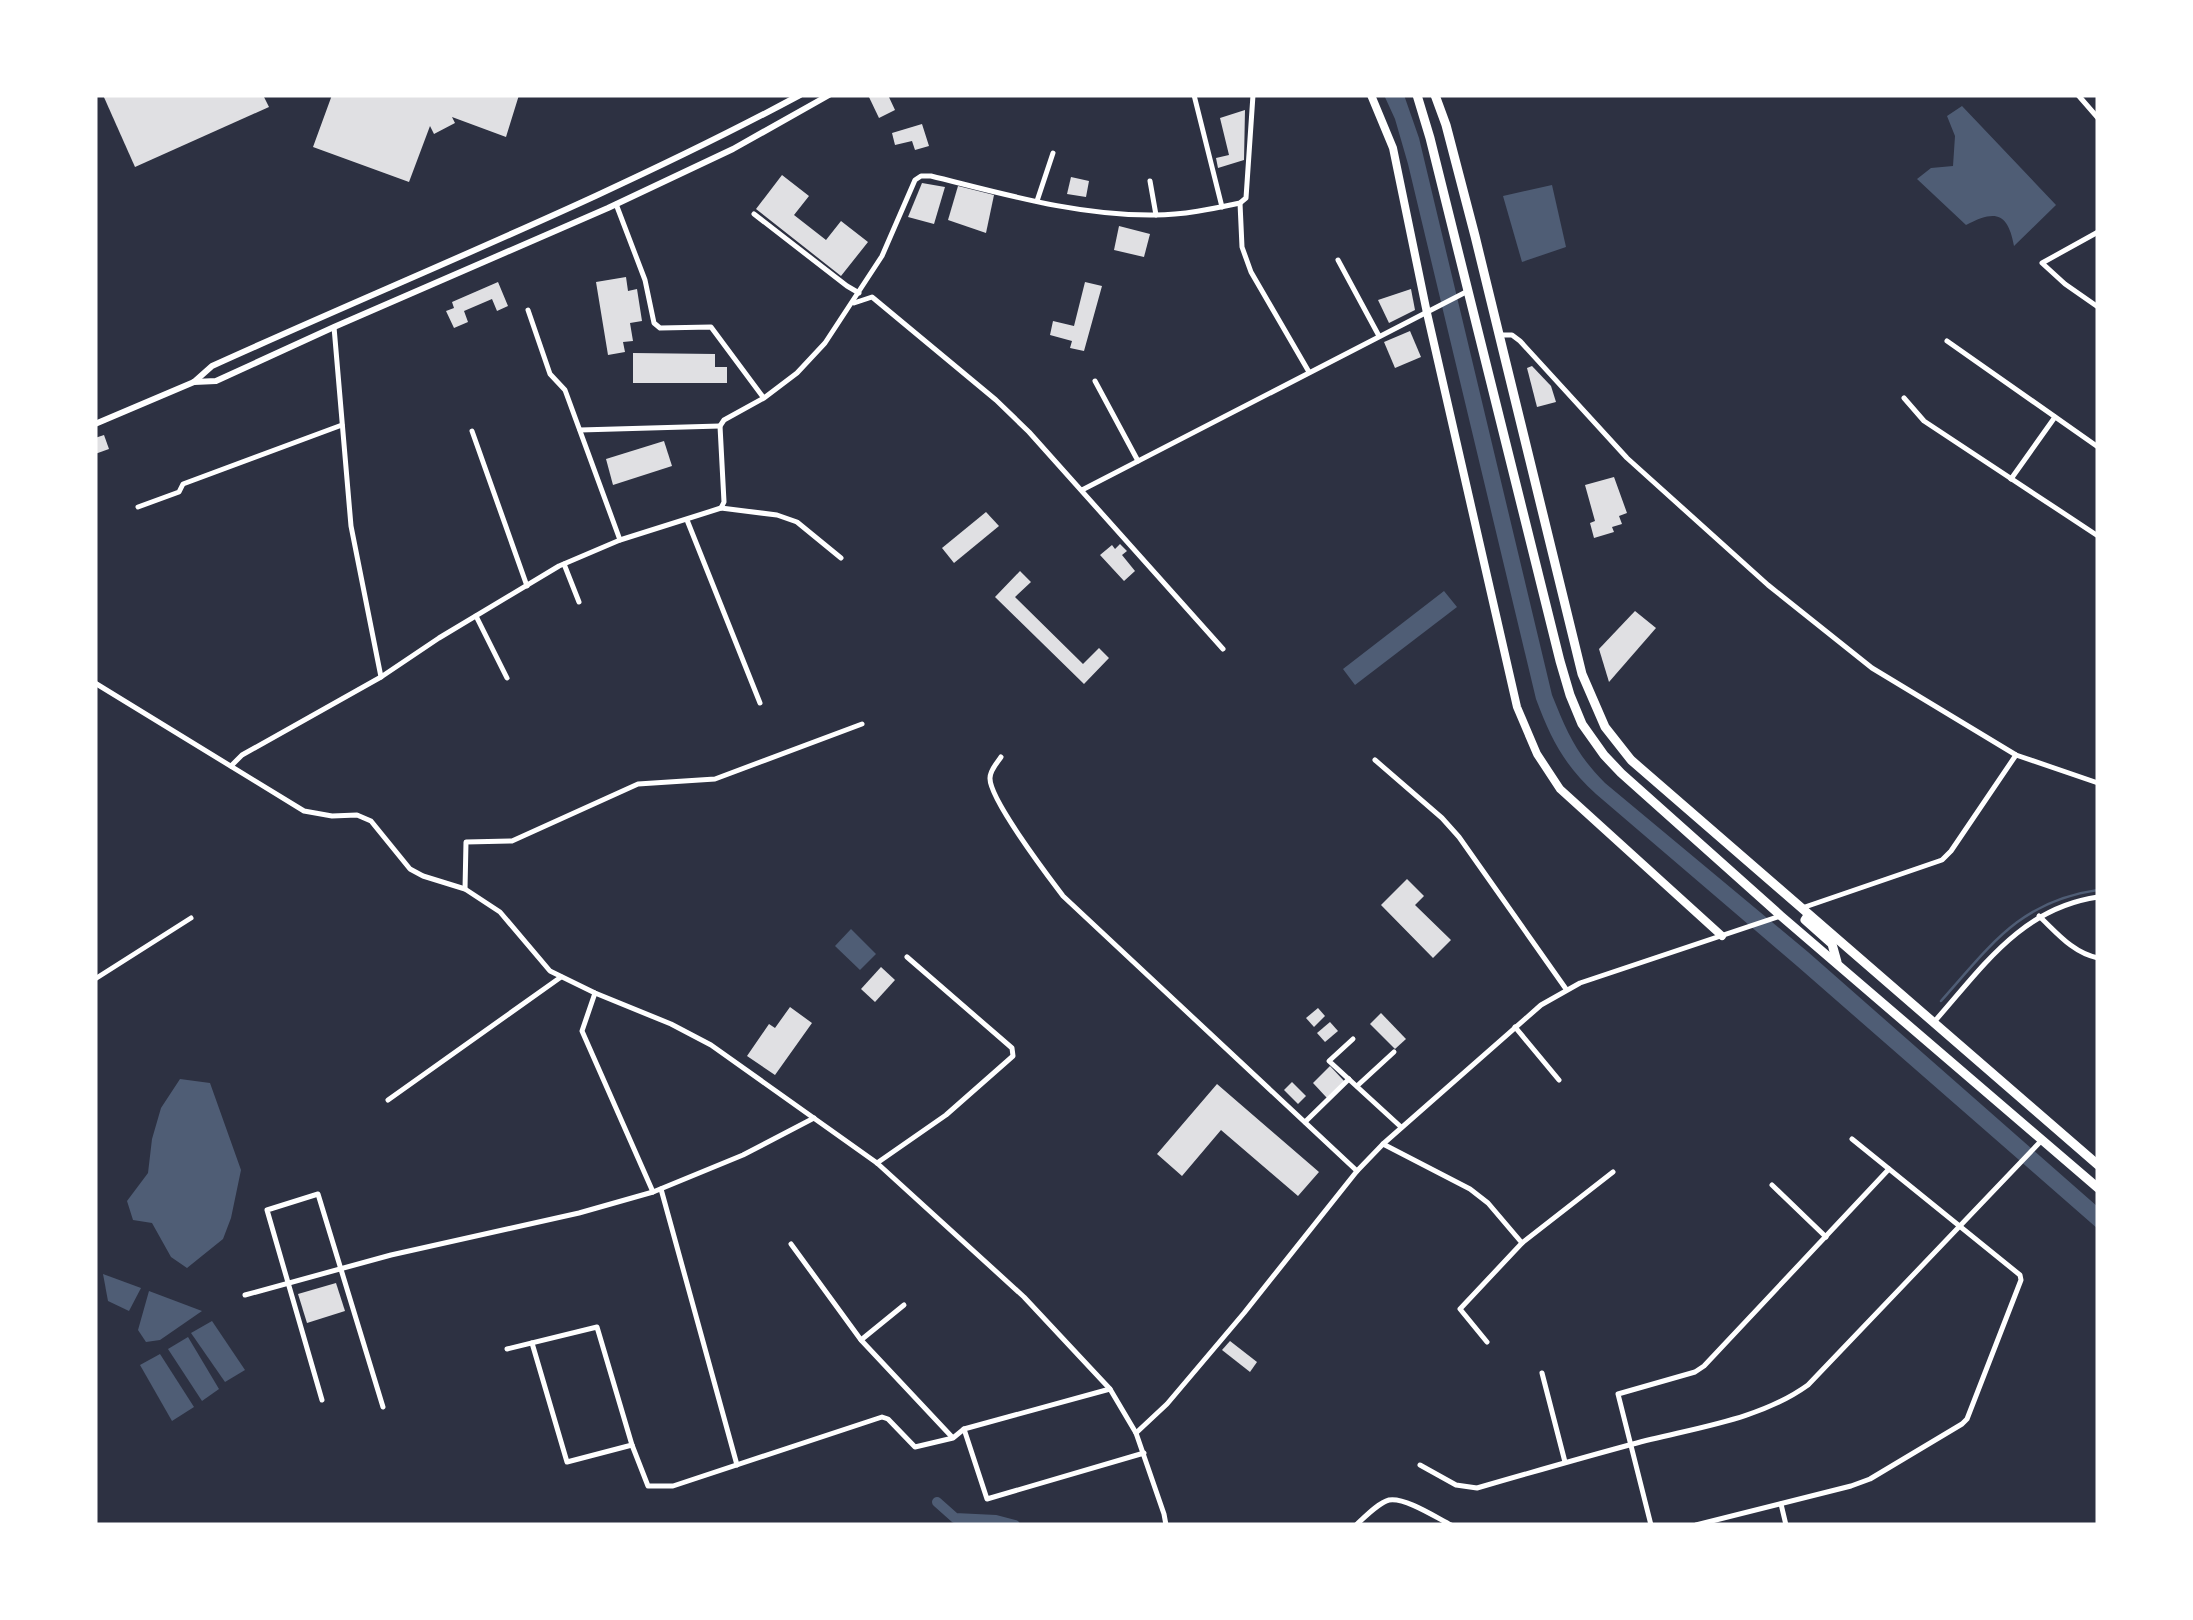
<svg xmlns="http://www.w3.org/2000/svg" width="2193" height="1620" font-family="'Varela Round',sans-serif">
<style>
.water{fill:#4f5d75}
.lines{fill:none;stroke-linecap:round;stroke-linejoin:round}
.stream{stroke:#4f5d75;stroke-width:2.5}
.canal{stroke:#4f5d75;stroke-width:10}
.building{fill:#e0e0e3}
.minor{stroke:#fff;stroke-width:5}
.tertiary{stroke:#fff;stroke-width:6}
.secondary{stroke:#fff;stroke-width:8}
.primary{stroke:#fff;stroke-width:9}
</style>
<rect width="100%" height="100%" fill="#2d3142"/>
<g class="water">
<path d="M1384,95h20l15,43 133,557c15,37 24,59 53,88l203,169 290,255v22l-301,-263 -201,-172c-32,-29 -45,-55 -60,-95l-128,-535 -13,-45z"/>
<path d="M1962,106l94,99 -42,41c-6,-33 -18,-37 -48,-21l-49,-46 14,-11 22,-2 2,-30 -8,-20z"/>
<path d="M1552,185l14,62 -44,15 -19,-66z"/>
<path d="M1444,591l13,16 -102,78 -12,-16z"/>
<path d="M851,929l25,25 -16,16 -25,-24z"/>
<path d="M180,1079l30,4 31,87 -10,48 -8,21 -36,29 -16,-11 -19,-34 -19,-3 -6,-19 21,-28 4,-34 9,-31z"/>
<path d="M103,1274l38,14 -12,23 -21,-10z"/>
<path d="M149,1291l53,20 -42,29 -14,2 -8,-12z"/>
<path d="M212,1321l33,49 -20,12 -34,-49z"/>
<path d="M188,1337l31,52 -17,12 -34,-52z"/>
<path d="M160,1354l34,53 -22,14 -32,-56z"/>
</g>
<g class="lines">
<path class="stream" d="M1941,1001c49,-55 79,-100 157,-111"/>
<path class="canal" d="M937,1502l18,16 41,2 19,5"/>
</g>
<g class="building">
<path d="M103,95h160l6,12 -134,60z"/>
<path d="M332,95h187l-13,42 -54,-20 3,6 -21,11 -4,-8 -21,56 -96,-35z"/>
<path d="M868,95h20l7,15 -16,8z"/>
<path d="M1245,110l-1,50 -26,8 -2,-10 13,-3 -9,-37z"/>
<path d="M922,124l7,22 -14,4 -3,-9 -17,4 -3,-12z"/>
<path d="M782,175l27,21 -15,19 32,25 15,-19 27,21 -27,34 -85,-67z"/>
<path d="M1071,177l18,4 -3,16 -19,-3z"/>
<path d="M922,183l23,4 -11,37 -26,-7z"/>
<path d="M958,186l36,9 -8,38 -38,-13z"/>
<path d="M1119,226l31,8 -6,23 -30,-7z"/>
<path d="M626,277l2,14 9,-2 5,32 -12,2 3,18 -10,1 2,10 -17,3 -12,-73z"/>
<path d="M498,282l10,24 -11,5 -5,-12 -28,12 4,11 -14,6 -8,-17 8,-3 -2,-6z"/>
<path d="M1085,282l17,4 -18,65 -14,-3 2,-7 -22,-6 3,-14 21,5z"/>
<path d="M1411,289l4,21 -26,13 -11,-23z"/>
<path d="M1410,331l11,26 -26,11 -11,-26z"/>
<path d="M633,353l82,1v13h12v16h-94z"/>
<path d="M1532,366l19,20 5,16 -19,5 -10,-39z"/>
<path d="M104,435l5,14 -14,5v-16z"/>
<path d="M664,441l8,25 -59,19 -7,-26z"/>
<path d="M1614,477l13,36 -8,3 3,8 -10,3 2,5 -20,6 -4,-15 5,-2 -10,-36z"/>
<path d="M986,512l13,14 -45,37 -12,-15z"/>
<path d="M1120,544l7,7 -5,4 13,16 -11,10 -24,-26 12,-10 3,4z"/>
<path d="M1020,571l11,11 -16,15 68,67 16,-16 10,10 -25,26 -89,-87z"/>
<path d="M1635,611l21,17 -47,54 -10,-33z"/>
<path d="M1407,879l17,17 -9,9 36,35 -18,18 -52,-53z"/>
<path d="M881,967l14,13 -20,22 -14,-13z"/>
<path d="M790,1007l22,16 -37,52 -28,-19 22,-32 6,4z"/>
<path d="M1318,1008l7,8 -11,11 -8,-9z"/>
<path d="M1381,1013l25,26 -11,10 -25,-25z"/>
<path d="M1330,1022l8,9 -13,11 -8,-9z"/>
<path d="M1330,1066l15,16 -18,16 -14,-15z"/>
<path d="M1292,1082l14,14 -8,8 -14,-14z"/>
<path d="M1217,1084l102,88 -21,24 -77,-66 -39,46 -25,-22z"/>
<path d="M336,1283l9,28 -38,12 -9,-29z"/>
<path d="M1230,1341l27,21 -7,10 -28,-22z"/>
</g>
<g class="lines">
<g class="minor">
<path d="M1194,95l28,112"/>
<path d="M2078,95l20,23"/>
<path d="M1150,181l6,34"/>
<path d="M1037,201l16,-48"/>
<path d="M1240,203l2,44 9,25 58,100"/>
<path d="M616,204l29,76 9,43 6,5 51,-1 52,70"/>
<path d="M754,214l93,72 12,7"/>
<path d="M2098,232l-56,31 23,21 33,23"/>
<path d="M1338,260l41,76"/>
<path d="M854,303l18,-6 124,103 33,32 194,217"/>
<path d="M528,310l22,64 15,16 55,150"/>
<path d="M334,327l17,199 30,151"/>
<path d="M1499,335h13l8,6 107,117 141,127 104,83 144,87 82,28"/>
<path d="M1947,341l151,106"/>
<path d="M1095,381l43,80"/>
<path d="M1904,398l20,23 174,115"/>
<path d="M580,430l140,-4"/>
<path d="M472,431l55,155"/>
<path d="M2011,479l44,-62"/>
<path d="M1082,490l384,-198"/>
<path d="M138,507l41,-15 4,-8 159,-59"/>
<path d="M721,508l3,-6 -4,-76 4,-6 40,-22 33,-25 28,-30 57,-87 33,-76 6,-4h10c73,18 147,40 224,39 28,0 57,-6 85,-12l6,-5 7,-103"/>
<path d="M687,520l73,183"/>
<path d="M564,564l15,38"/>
<path d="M476,616l31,62"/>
<path d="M95,683l209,128 28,5 25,-1 14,6 39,48 13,7 42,13 35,23 50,59 45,22 76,31 40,21 166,118 147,134 86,92 26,44 28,81 2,11"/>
<path d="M1001,757c-4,6 -11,13 -11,21 -1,21 58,98 73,118l294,275"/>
<path d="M1375,760l67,58 17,19 107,152"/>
<path d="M231,766l11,-11 139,-78 58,-39 120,-72 61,-26 101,-32 56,7 20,7 44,36"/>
<path d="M465,889l1,-47 46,-1 126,-57 77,-5 147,-55"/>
<path d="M1802,908l140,-48 9,-9 65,-96"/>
<path d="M2039,916c18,17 34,37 59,42"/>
<path d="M95,979l96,-61"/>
<path d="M595,993l-13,38 71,161"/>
<path d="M1934,1022c48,-54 87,-114 164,-125"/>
<path d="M1515,1027l44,53"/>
<path d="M1353,1039l-24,22 72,66"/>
<path d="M1357,1086l37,-34"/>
<path d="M388,1100l173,-123"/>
<path d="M1305,1122l44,-43"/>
<path d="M1383,1144l87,45 18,14 34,40 -62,66 27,33"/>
<path d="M877,1163l69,-48 67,-59 -1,-8 -105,-91"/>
<path d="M1772,1185l54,52"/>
<path d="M661,1189l76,276"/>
<path d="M1522,1243l91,-71"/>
<path d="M791,1244l70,96 91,97"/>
<path d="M245,1295l146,-40 188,-42 74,-21 90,-37 71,-37"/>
<path d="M861,1340l43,-35"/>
<path d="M532,1343l35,119 65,-17"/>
<path d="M507,1349l90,-22 35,118 16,41h25l209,-69 6,2 27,28 38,-9 11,-9 146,-40"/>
<path d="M1542,1373l23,89"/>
<path d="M322,1400l-55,-190 51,-16 65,213"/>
<path d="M964,1429l23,70 157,-46"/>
<path d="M1136,1433l31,-29 77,-91 113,-142 26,-27 158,-139 39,-22 200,-67"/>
<path d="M1420,1465l36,20 21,3c52,-15 104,-30 156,-44 59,-16 125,-23 175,-59l234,-245"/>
<path d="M1781,1504l5,21"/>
<path d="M1356,1525c9,-8 22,-22 33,-25 16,-3 48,18 62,25"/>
<path d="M1651,1525l-33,-131 77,-22 9,-6 185,-197"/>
<path d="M1696,1525l155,-39 19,-7 92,-55 5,-5 54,-139 -1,-5 -168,-136"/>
</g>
<g class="tertiary">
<path d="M194,382l22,-1 118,-54 274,-119 125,-59 96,-54"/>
<path d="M95,424l99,-42 18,-16c196,-89 398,-169 588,-271"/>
</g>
<path class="secondary" d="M1371,95l22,53 34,165 90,394 20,47 23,35 162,147"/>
<g class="primary">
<path d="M1417,95l13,43 130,523 10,34 12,29 22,31 17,18 160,143 317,272"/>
<path d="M1435,95l11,30 29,111 107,438 23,53 26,33 467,405"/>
<path d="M1812,918l-5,-1 -2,3 27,24 5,18"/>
</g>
</g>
<rect width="2193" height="1620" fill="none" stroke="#ffffff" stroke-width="195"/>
</svg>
